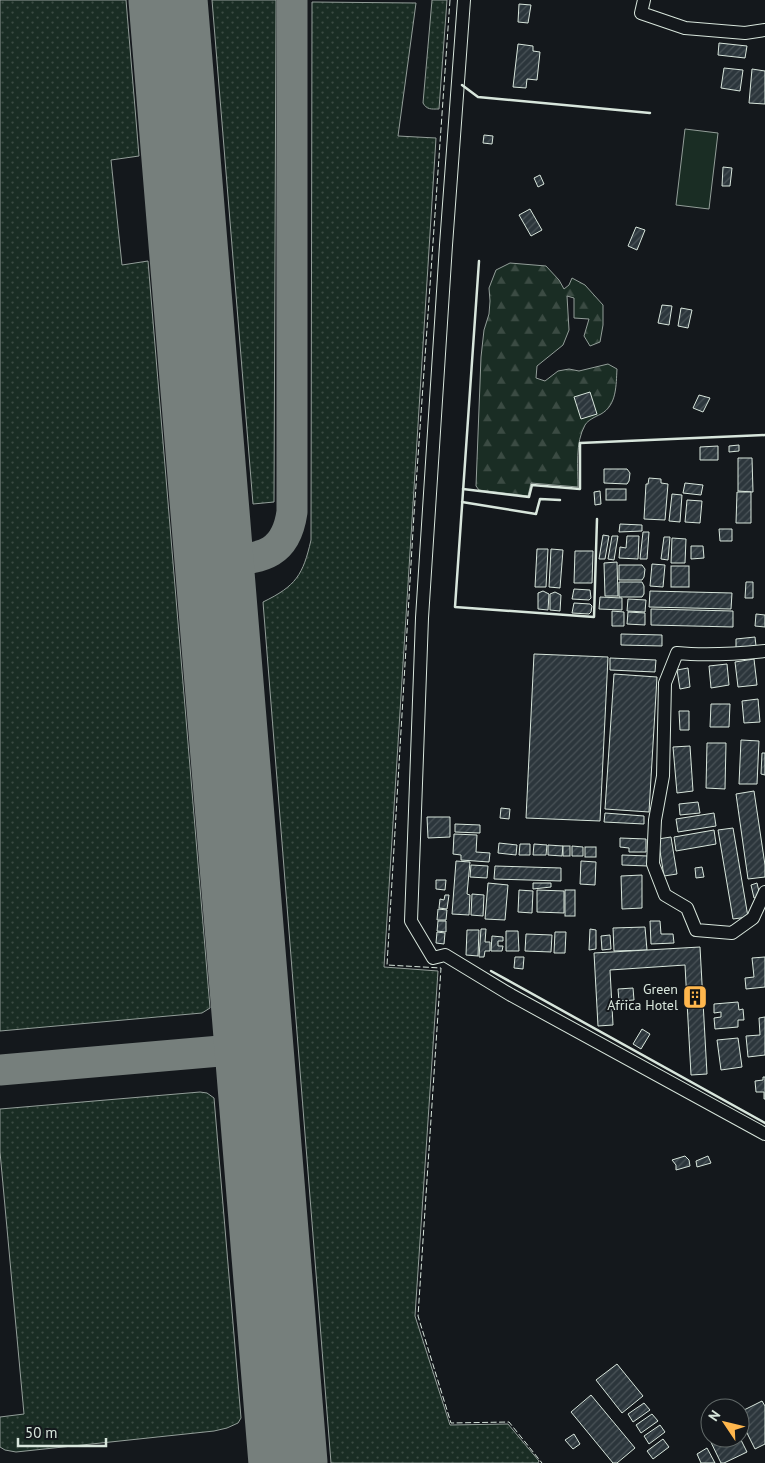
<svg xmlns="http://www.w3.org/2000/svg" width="765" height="1463" font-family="'PT Sans',sans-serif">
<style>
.grass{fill:url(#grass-dots);stroke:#939e99}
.forest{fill:url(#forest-firs);stroke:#939e99}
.green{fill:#1a2d24;stroke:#939e99}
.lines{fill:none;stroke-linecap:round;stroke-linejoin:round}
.taxiway{stroke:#767f7c;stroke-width:31}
.runway{stroke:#767f7c;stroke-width:79}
.building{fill:url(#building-hatch);stroke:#d8e6dc}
.minor-casing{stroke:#d8e6dc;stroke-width:14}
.minor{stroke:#14181c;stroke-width:12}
.fence{stroke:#d8e6dc;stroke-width:1;stroke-dasharray:6 2.5;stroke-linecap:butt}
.wall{stroke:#d8e6dc;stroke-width:2.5}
.labels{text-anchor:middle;stroke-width:4;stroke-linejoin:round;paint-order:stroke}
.poi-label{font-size:14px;fill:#d8e6dc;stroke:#14181c;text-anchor:end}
</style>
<defs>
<pattern id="grass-dots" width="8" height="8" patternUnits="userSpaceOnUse" patternTransform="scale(1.25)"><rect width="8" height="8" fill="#1a2d24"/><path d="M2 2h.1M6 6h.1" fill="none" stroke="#3b4b43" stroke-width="1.8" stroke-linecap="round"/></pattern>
<pattern id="forest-firs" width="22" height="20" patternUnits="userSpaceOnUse" patternTransform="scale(1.25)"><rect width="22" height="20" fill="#1a2d24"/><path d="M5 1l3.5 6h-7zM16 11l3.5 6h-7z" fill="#3b4b43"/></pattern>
<pattern id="building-hatch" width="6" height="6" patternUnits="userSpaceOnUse" patternTransform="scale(1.25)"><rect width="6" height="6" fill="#2c363c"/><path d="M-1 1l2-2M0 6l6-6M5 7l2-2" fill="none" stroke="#4a5358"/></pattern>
</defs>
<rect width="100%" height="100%" fill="#14181c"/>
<g class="grass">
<path d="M0,0h126l13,156 -28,4 11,105 26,-4 62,747 -8,5 -202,18z"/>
<path d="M212,0h64l-2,502 -21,2z"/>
<path d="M432,0h15l-8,109c-8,0 -12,1 -16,-6z"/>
<path d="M312,2l104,1 -18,133 38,2 -52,829 54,4 -23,345 35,109 58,-1 31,37 -1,2h-207l-68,-861c33,-16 40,-27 48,-62z"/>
<path d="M200,1092l7,1 7,5 27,320 -3,5 -11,5 -13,3 -198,21 -11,-2 -5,-3v-30l24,-3 -24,-262v-43z"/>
</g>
<path class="forest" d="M510,263l36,3 13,14 5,9 5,-4 3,-7 13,7 18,20v20l-3,17 -10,4 -6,-10 5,-17 -15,-1v-20l-7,-2 2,34 -6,15 -26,21 -1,12 9,3 13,-10 11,-2 10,2 29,-7 9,5c-1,16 0,36 -16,45 -6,3 -13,6 -16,11 -10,18 -7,42 -7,62l-47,-4 -3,13 -49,-6 -3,-4 5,-129 3,-27 5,-16 1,-13 -1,-13 7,-18z"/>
<path class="green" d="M685,129l33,4 -9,76 -33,-4z"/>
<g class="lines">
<g class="taxiway">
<path d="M214,563c41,-6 71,-2 78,-51v-512"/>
<path d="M0,1070l255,-22"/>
</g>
<path class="runway" d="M168,0l120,1463"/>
</g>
<g class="building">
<path d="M519,4l12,1 -3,18 -10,-1z"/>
<path d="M719,43l28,3 -2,12 -27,-3z"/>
<path d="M518,44l15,2v5l7,1 -3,28 -10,-1 -1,9 -13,-1z"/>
<path d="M724,68l19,2 -3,21 -19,-3z"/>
<path d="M752,69l13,2v33l-16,-1z"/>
<path d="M484,135l9,1 -1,8 -9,-1z"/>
<path d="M723,167l9,1 -2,18h-8z"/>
<path d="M540,175l4,9 -6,3 -4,-9z"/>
<path d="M530,209l12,21 -11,6 -12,-21z"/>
<path d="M636,227l9,3 -8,20 -9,-4z"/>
<path d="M662,305l10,1 -3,19 -11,-2z"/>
<path d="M681,308l11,2 -4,18 -10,-2z"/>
<path d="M590,392l7,22 -16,5 -7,-22z"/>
<path d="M699,395l11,3 -7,14 -10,-4z"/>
<path d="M739,445v6l-10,1v-6z"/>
<path d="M718,446v14h-18v-13z"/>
<path d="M738,458h14l1,34 -15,-1z"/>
<path d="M604,469h23l3,4 -1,8 -2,3 -23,-1z"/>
<path d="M649,478l12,1v4l7,1 -3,36 -21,-1 2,-35h2z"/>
<path d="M685,483l18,2 -2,10 -18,-2z"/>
<rect x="606" y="489" width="20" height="11"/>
<path d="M600,491l1,13 -6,1 -1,-13z"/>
<path d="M737,492h14v31h-15z"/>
<path d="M672,494l10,1 -2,27 -11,-1z"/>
<path d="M687,500l15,1 -2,22 -15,-1z"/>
<path d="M620,524l22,1v6l-23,1z"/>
<path d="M719,529h13v12h-12z"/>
<path d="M643,532h6l-2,27h-7z"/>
<path d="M603,535l6,1 -4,23h-6z"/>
<path d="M612,536h6l-4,24 -6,-1z"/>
<path d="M627,536h12l-1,23 -19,-1 1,-11 6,1z"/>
<path d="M664,537h6l-2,23 -7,-1z"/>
<path d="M672,538l14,1 -1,24h-14z"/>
<path d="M691,546h12l1,12 -13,1z"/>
<path d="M537,549h11l-2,38h-11z"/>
<path d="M551,549l12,1 -3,38 -11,-1z"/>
<path d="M575,551h18l-1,32h-18z"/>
<path d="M617,562l1,34h-13l-1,-33z"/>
<path d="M652,564l13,1 -2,22 -13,-1z"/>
<path d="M619,565h23l3,4 -1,8 -2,3h-23z"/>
<rect x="671" y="566" width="18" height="21"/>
<path d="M619,582h23l2,4v8l-2,3h-23z"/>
<path d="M746,582h7v16h-8z"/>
<path d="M574,589l16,1 1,8 -2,2 -17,-1z"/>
<path d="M543,591l6,3 -1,16 -10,-1v-16z"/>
<path d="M650,591l82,2 -1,16 -82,-2z"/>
<path d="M555,592l6,3 -1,16 -10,-1v-16z"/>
<path d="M600,597l22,1v12l-23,-1z"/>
<path d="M628,599l18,1 -1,12 -18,-1z"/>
<path d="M574,603l16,1 2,2 -1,6 -2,2 -17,-1z"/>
<path d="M651,609l82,2v16l-82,-2z"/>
<path d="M612,611l12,1v14h-12z"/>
<path d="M628,612l17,1v12l-18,-1z"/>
<path d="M756,614l9,1v12l-10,-1z"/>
<path d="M621,634l41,1v11l-41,-1z"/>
<path d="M755,637l1,9 -20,2v-9z"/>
<path d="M534,654l74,3 -8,164 -74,-3z"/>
<path d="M610,658l46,2 -1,12 -45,-2z"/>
<path d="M754,659l3,26 -19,2 -3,-25z"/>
<path d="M727,664l2,21 -18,3 -2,-22z"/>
<path d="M688,668l2,19 -10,2 -3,-19z"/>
<path d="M614,674l43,3 -8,135 -44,-3z"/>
<path d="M758,699l2,23 -16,1 -2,-22z"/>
<path d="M711,704h19l-1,23h-19z"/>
<path d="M679,711h10v19h-9z"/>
<path d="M741,740l18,1 -2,43h-18z"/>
<path d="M707,743h19l-1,46 -19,-1z"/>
<path d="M690,746l3,45 -16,2 -4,-46z"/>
<path d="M762,753h3v22l-4,-1z"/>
<path d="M754,791l11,74v12l-17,2 -12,-85z"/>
<path d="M698,802l2,11 -20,2 -1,-11z"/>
<path d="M501,808l9,1 -1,10 -9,-1z"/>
<path d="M605,813l39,3v8l-40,-2z"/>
<path d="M714,813l2,13 -38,6 -2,-13z"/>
<path d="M427,817h23v20l-22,1z"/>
<path d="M455,824l25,1v8l-25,-1z"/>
<path d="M733,828l15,89 -15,2 -15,-89z"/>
<path d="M714,830l2,14 -40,7 -2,-14z"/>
<path d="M454,834l23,1 -1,17 14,1 -1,9 -28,-2v-5l-8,-1z"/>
<path d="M671,837l6,37 -13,2 -6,-37z"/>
<path d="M620,838l26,1v13h-17v-4l-9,-1z"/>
<path d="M499,843l18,2 -1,10 -18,-2z"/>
<path d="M520,844h10v11h-11z"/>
<path d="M534,844l13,1 -1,10h-13z"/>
<path d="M548,845l15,1 -1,10 -14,-1z"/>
<rect x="563" y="846" width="7" height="10"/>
<path d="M572,846l11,1v9h-11z"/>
<rect x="585" y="847" width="11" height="10"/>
<path d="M622,855l26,1v10l-26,-1z"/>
<path d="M456,861l14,1 -3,32 3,1 -1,20 -17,-1z"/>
<path d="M581,861l15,1 -1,23 -15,-1z"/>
<path d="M471,865l17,1 -1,12 -17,-1z"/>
<path d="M495,866l66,2v13l-67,-2z"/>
<path d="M702,867l2,10 -8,1 -1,-10z"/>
<path d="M642,875v33l-20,1 -1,-33z"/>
<path d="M436,880h10l-1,10 -9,-1z"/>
<path d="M488,883l20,2 -3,35 -20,-1z"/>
<path d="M533,883h18v4l-18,2z"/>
<path d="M757,883l3,13 -6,2 -3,-13z"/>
<path d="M519,890l14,1 -1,22 -14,-1z"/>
<path d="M537,890l27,1v22l-27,-1z"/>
<rect x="565" y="890" width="10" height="26"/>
<path d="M472,894l12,1 -1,21 -12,-1z"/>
<path d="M445,895h4l-2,14 -8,-1 1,-9 4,1z"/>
<path d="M438,909l9,1 -1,10h-9z"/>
<path d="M438,921h8v11l-9,-1z"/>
<path d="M650,921h10l1,13h12l1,9 -23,1z"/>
<path d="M645,927l2,23 -33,1 -1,-23z"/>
<path d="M481,929h5l-1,13h5v9h-5l-1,6h-5z"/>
<path d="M590,929l6,1v19l-7,1z"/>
<path d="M467,930h12l-1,26 -12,-1z"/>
<path d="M506,931h12l1,20h-13z"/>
<path d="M437,932l8,1 -1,11 -8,-1z"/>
<path d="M555,932h11l-1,21h-11z"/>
<path d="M526,934l26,1 -1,17 -26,-1z"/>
<path d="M610,935l1,14 -9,1 -1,-14z"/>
<path d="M492,936l11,1v4h-5v5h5l-1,5h-11z"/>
<path d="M700,947l7,127 -16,1 -6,-110 -75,5 3,55 -15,1 -4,-73z"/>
<path d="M515,957h9l-1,12 -9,-1z"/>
<path d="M765,957v30l-19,2 -1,-11 9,-1 -2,-19z"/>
<path d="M633,988l1,12 -15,1 -1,-12z"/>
<path d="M738,1002l1,8 4,-1 1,11h-6v7l-23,2 -1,-11 7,-1v-5l-7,1v-9z"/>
<path d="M765,1017v38l-17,2 -2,-21 14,-1 -1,-17z"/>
<path d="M642,1029l8,5 -9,15 -8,-5z"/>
<path d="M738,1038l4,29 -21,3 -4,-30z"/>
<path d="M763,1077h2v22h-1v-7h-8l-1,-11 8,-1z"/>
<path d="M685,1156l4,4 1,6 -14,4v-5l-4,-5z"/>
<path d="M708,1156l3,7 -14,4 -1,-6z"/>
<path d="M617,1364l26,32 -21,17 -26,-33z"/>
<path d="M591,1395l44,53 -18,15h-4l-42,-51z"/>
<path d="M762,1401l3,5v38l-10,5 -15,-30v-7z"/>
<path d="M644,1403l6,7 -17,12 -5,-8z"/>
<path d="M652,1414l6,7 -17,12 -5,-8z"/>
<path d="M710,1422v16h30l7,14 -23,11h-3l-18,-37z"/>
<path d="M660,1425l5,7 -16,12 -5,-8z"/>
<path d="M574,1434l6,10 -7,5 -8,-9z"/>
<path d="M663,1439l6,8 -16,12 -6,-8z"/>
<path d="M707,1448l8,15h-14l-4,-9z"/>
</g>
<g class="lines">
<defs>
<g id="minor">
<path d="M464,0l-18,245 -24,373 -11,303 22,37 12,-3 66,40 254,139"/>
<path d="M644,0l-3,13 44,15 60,5 20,-3"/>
<path d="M765,651c-30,3 -59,5 -88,2l-12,30 -2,93 -8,44 -2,44 12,31 22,13 9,22 36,3 21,-15 12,-26"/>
</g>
</defs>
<use href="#minor" class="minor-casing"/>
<use href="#minor" class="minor"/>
<path class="fence" d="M450,0l-36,514 -27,451 54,3 -23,348 33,107 58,-1 33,41"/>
<g class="wall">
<path d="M462,85l16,12 172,16"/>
<path d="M479,261l-24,346 139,10 3,-98"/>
<path d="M463,489l66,8 3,-12 48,4v-46l185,-8"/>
<path d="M462,502l74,12 4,-15 20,1"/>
<path d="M491,971l274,152"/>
</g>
</g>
<defs>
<symbol id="building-square" viewBox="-11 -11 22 22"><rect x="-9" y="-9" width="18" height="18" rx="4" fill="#ffb74d" stroke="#14181c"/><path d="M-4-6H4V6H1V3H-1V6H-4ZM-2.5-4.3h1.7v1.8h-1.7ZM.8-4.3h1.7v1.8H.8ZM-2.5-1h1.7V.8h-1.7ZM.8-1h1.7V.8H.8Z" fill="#111"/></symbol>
</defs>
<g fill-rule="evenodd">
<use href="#building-square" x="681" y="983" width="28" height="28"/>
</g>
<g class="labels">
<g class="poi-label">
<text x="678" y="994">Green<tspan x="678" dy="16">Africa Hotel</tspan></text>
</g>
</g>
<g transform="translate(725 1423) rotate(305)"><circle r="24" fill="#14181c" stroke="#626a69"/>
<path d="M0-4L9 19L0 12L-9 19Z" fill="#ffb74d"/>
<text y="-8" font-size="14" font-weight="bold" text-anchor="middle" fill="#d8e6dc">N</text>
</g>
<path d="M18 1438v8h88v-8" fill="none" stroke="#d8e6dc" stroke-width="2.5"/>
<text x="25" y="1438" font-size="15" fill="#d8e6dc" stroke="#14181c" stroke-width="4" paint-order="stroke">50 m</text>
</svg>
